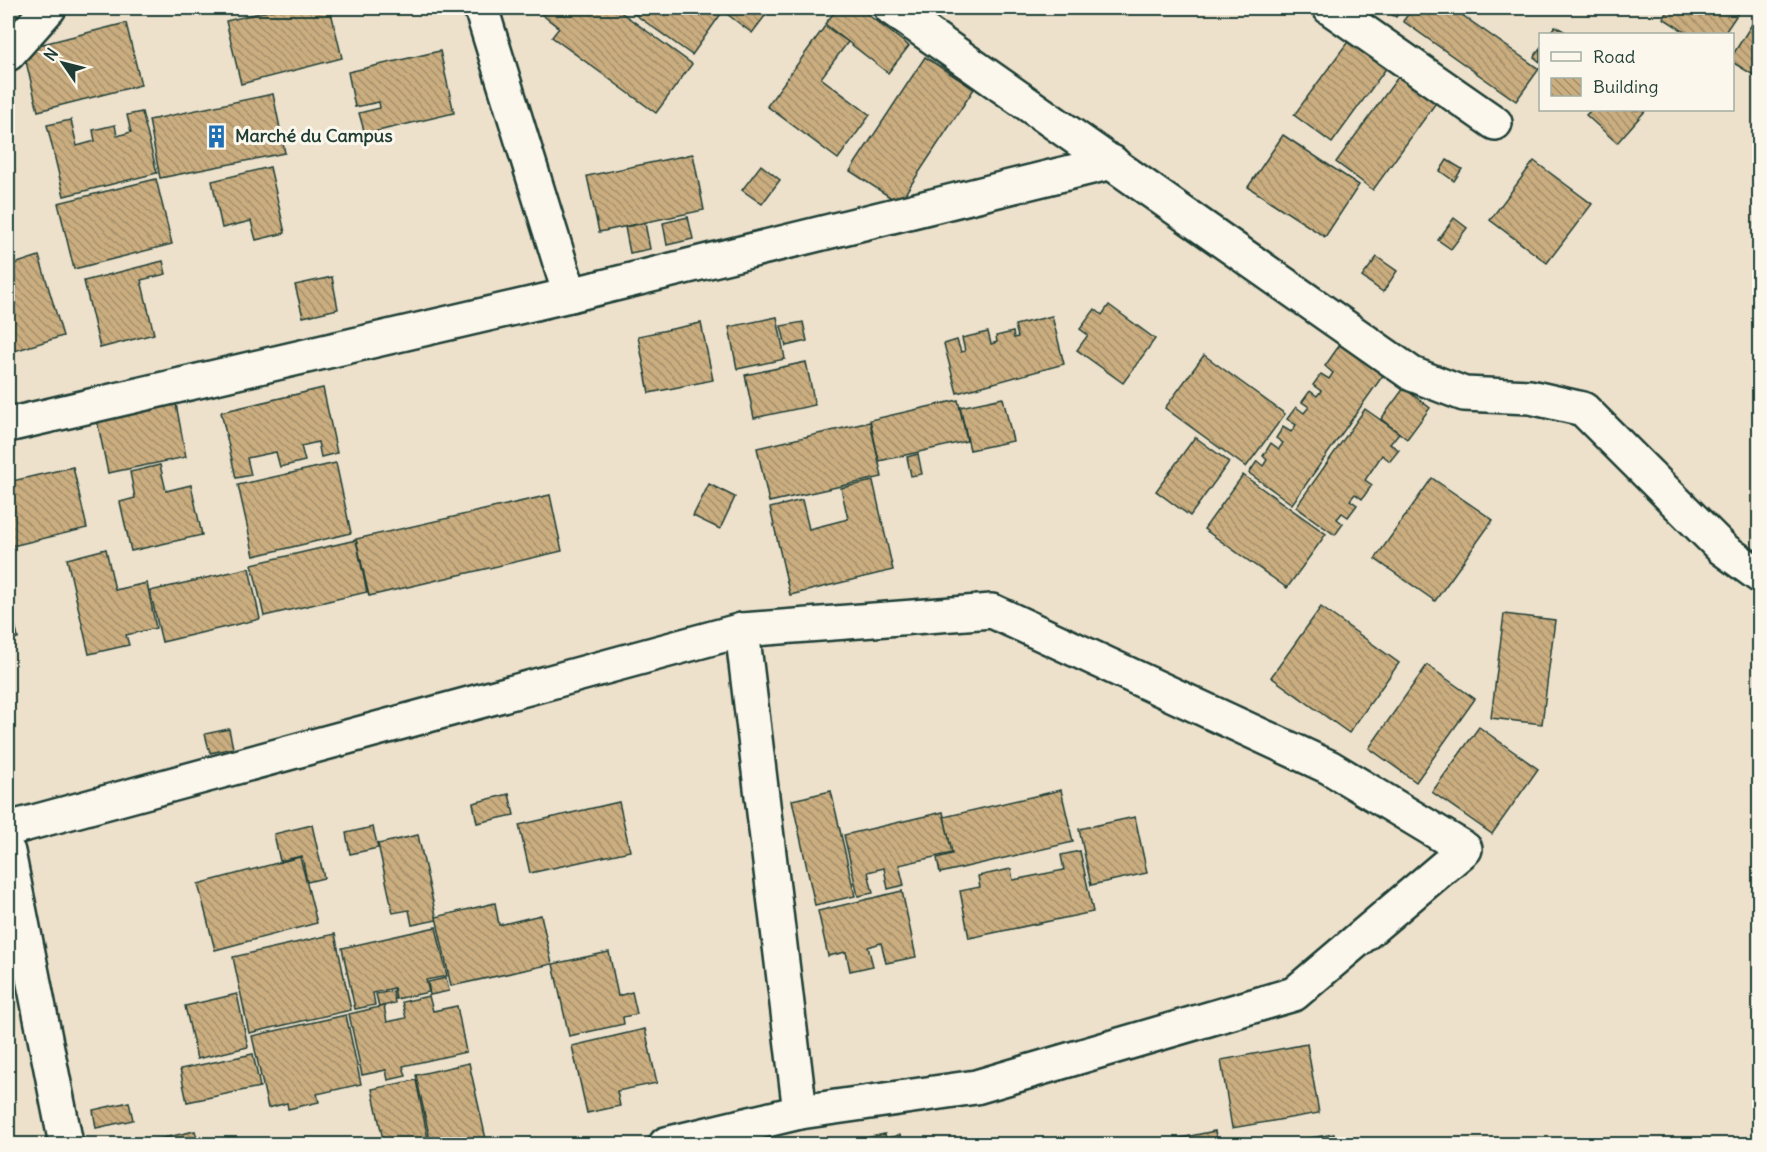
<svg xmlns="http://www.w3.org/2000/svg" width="1767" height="1152" font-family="Delius,sans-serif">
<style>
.building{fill:url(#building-back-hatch);stroke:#1f3d34;stroke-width:1.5}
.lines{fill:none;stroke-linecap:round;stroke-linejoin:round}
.minor-casing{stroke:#1f3d34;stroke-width:38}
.minor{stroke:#fbf7ec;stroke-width:33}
.labels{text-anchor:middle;stroke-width:6;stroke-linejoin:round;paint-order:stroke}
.poi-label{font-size:18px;font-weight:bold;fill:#1f3d34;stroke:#fbf7ec;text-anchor:start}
</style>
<defs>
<pattern id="building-back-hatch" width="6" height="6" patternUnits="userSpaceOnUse" patternTransform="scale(1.5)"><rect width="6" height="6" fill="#cbae80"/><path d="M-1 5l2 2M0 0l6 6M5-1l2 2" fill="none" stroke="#a48f6a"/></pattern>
</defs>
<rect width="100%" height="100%" fill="#ede1cc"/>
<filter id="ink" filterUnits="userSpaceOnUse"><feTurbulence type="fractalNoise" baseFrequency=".0167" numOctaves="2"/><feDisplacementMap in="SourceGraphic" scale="12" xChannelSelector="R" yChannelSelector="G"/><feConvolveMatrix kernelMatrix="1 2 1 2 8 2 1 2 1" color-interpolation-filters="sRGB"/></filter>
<g filter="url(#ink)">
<g class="building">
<path d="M281,8h49l12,50 -101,26 -15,-63z"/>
<path d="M546,8h69l77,56 -36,49 -104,-76 7,-9 -18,-14z"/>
<path d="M626,8h145l-19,25 -29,-22 -31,44z"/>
<path d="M838,8h21l50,38 -21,27 -63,-49z"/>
<path d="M1380,8h22l-6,9z"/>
<path d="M1413,8h39l87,61 -23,32 -113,-80z"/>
<path d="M1669,8h59l10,5 -14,21h-36l-25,-16z"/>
<path d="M1759,13h1v66l-28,-17v-6z"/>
<path d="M126,23l15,62 -103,26 -15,-62z"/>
<path d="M825,26l23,16 -27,36 49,37 -32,44 -71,-53z"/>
<path d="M1555,26l14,8h-20z"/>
<path d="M1355,32l38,27 -61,84 -38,-28z"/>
<path d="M1540,48v14l-6,-5z"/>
<path d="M440,51l14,62 -89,21 -6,-21 21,-5 -1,-6 -24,5 -7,-35z"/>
<path d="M925,57l49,32 -75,114 -49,-32z"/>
<path d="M1401,73l37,27 -65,90 -37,-28z"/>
<path d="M273,94l12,59 -125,25 -11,-58z"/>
<path d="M1591,110h55l-29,33 -31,-28z"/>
<path d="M142,112l15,61 -93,23 -17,-71 24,-5 6,26 18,-5 -2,-11 22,-5 2,11 14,-4 -4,-17z"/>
<path d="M1283,135l76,50 -34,52 -77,-50z"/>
<path d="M693,154l11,56 -105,22 -12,-56z"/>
<path d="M1447,160l15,9 -8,12 -14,-10z"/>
<path d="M1534,161l58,43 -45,59 -57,-43z"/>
<path d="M761,165l19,15 -18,24 -20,-14z"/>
<path d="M270,167l15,66 -29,7 -5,-19 -29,7 -10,-47z"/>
<path d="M156,179l16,65 -98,25 -16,-66z"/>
<path d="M688,217l5,22 -26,6 -4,-22z"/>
<path d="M1454,218l13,10 -16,21 -13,-9z"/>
<path d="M645,223l5,26 -20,4 -5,-26z"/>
<path d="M39,256l24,80 -55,17v-87z"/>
<path d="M1377,257l20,14 -14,21 -21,-15z"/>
<path d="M163,261l3,13 -25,6 13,54 -54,14 -16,-67z"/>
<path d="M332,277l6,32 -35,8 -8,-32z"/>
<path d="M1109,305l46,34 -32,44 -46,-33 11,-15 -8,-6 15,-20 7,6z"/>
<path d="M1052,316l12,48 -107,29 -13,-49 13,-4 4,12 4,-1 -3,-13 26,-6 3,12 6,-2 -1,-6 17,-4 1,6 4,-1 -3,-12z"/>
<path d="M777,317l8,42 -48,10 -8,-42z"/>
<path d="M803,322l4,19 -21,5 -5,-20z"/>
<path d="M701,323l12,57 -64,13 -11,-57z"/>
<path d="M1341,343l43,31 -92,130 -43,-31 8,-12 6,5 4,-6 -4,-4 8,-13 8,6 4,-6 -7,-5 7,-11 8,5 5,-7 -9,-6 9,-12 8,6 5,-6 -7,-5 8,-11 7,5 4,-5 -8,-6 8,-11 8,5 4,-6 -8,-7z"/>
<path d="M1204,355l81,59 -39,53 -81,-59z"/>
<path d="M806,362l9,43 -61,13 -9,-43z"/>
<path d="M323,388l14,65 -16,4 -3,-15 -17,4 4,15 -25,6 -4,-15 -29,6 4,17 -15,3 -15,-66z"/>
<path d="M1404,388l26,20 -23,31 -26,-20z"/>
<path d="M1003,398l10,43 -43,9 -10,-43z"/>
<path d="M958,400l9,41 -88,20 -9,-41z"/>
<path d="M176,404l10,53 -78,16 -11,-53z"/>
<path d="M1365,409l34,24 -9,11 9,6 -9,11 -8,-6 -17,25 7,5 -10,14 -7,-5 -5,6 7,5 -9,12 -6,-4 -5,6 6,5 -8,11 -39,-28z"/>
<path d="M870,422l12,55 -113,25 -12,-54z"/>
<path d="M1195,437l34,25 -39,54 -34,-25z"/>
<path d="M918,454l4,20 -11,2 -4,-19z"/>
<path d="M336,463l15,70 -97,23 -16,-71z"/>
<path d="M160,465l6,26 25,-6 11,50 -71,16 -11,-49 15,-4 -5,-26z"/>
<path d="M73,467l14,61 -79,19v-65z"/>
<path d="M1243,475l83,59 -39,54 -83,-59z"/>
<path d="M1432,478l61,42 -58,81 -60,-42z"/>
<path d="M873,481l20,89 -103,25 -20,-87 32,-8 7,29 39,-10 -7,-31z"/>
<path d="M709,484l26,13 -15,32 -27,-13z"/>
<path d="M550,495l12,56 -193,45 -13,-57z"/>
<path d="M356,540l11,52 -103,24 -12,-52z"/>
<path d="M106,549l9,41 32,-7 9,45 -30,7 3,10 -40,9 -22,-95z"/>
<path d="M249,568l11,51 -98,23 -12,-51z"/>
<path d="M11,606l7,32 -10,2v-33z"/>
<path d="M1321,607l78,56 -50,70 -78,-56z"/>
<path d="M1504,614l51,6 -13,104 -51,-6z"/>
<path d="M1427,665l48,34 -59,83 -47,-34z"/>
<path d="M1479,727l59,42 -46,65 -60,-42z"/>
<path d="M229,729l4,19 -23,5 -5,-19z"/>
<path d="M1061,790l12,52 -133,31 -3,-15 15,-4 -8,-37z"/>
<path d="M831,791l24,105 -40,9 -23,-105z"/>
<path d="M509,794l5,21 -37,8 -4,-20z"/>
<path d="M619,802l11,49 -100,22 -11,-48z"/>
<path d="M943,812l9,41 -53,12 5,20 -16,4 -4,-21 -16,4 5,21 -15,3 -14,-61z"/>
<path d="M1135,817l12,56 -56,12 -12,-56z"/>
<path d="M312,825l12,53 -17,4 -5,-26 -22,5 -6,-27z"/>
<path d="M373,827l5,21 -28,6 -4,-21z"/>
<path d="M418,835l19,85 -25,5 -3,-15 -16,3 -15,-69z"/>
<path d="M1080,851l13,61 -124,26 -9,-47 20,-4 -2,-11 33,-7 2,11 51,-10 -3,-15z"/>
<path d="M300,857l17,66 -102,27 -17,-66z"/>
<path d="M902,891l14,66 -30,6 -5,-20 -13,4 5,19 -23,5 -4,-19 -18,4 -10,-45z"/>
<path d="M495,903l4,22 42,-10 11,49 -101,22 -15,-69z"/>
<path d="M436,927l11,49 -21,4 3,12 -33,7 -2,-11 -21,5 2,12 -20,4 -13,-61z"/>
<path d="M335,934l16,76 -102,23 -16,-76z"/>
<path d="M609,952l9,44 14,-4 5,22 -14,3 1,7 -55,12 -16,-72z"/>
<path d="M446,978l3,13 -19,4 -2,-13z"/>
<path d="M393,991l2,12 -16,4 -3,-13z"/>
<path d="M237,994l11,53 -51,12 -12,-53z"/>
<path d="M429,996l4,15 24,-5 9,46 -63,14 3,10 -18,4 -2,-10 -24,5 -13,-61 35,-8 3,16 19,-4 -4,-16z"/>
<path d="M346,1015l15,69 -44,10 2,8 -31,7 -1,-6 -19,5 -16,-72z"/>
<path d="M645,1029l12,54 -40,8 3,15 -33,7 -15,-67z"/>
<path d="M1307,1044l12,69 -87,15 -11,-68z"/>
<path d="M253,1054l7,33 -73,15 -7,-33z"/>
<path d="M469,1063l17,76 -27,5h-28l-15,-69z"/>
<path d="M416,1080l13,64h-45l-12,-55z"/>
<path d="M129,1102l4,18 -37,8 -3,-18z"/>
<path d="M195,1131l4,13h-62z"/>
<path d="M1215,1131l3,13h-66z"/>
<path d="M13,1132l2,12h-7v-11z"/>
<path d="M885,1134l1,4 14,-3 3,9h-64z"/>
<path d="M1334,1134l1,10h-59z"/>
</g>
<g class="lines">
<defs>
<g id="minor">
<path d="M481,8l89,287"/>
<path d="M891,8l521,366 52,20 66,3 53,12 140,140 37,27"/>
<path d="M1330,8l165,115"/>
<path d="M8,54l41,-46"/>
<path d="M8,425l562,-130 542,-133"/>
<path d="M742,630l58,482"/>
<path d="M8,829l734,-199 250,-19 337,156 136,82 -171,145 -318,93 -176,25 -134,32"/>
<path d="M8,852l58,292"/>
</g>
</defs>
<use href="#minor" class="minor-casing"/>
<use href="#minor" class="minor"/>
</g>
</g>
<defs>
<symbol id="building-bare" viewBox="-9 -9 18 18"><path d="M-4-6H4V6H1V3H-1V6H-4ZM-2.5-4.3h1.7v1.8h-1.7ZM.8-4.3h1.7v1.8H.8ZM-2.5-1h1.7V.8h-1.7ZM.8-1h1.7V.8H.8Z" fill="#1f6fb2" stroke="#fbf7ec" stroke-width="2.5" paint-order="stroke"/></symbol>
</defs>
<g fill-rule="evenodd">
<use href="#building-bare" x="200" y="120" width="33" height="33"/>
</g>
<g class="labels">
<g class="poi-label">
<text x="235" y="142">Marché du Campus</text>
</g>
</g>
<rect width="1767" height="1152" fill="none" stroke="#fbf7ec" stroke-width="30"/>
<rect x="15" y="15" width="1737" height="1122" fill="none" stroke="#1f3d34" stroke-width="2" filter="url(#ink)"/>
<rect x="1539" y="33" width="195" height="78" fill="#fbf7ec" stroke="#a3ada2" stroke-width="1.5"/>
<rect x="1551" y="52" width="30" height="9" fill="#fbf7ec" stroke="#a3ada2" stroke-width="1.5"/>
<text x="1593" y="63" font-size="18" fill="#1f3d34">Road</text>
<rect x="1551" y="78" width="30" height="18" fill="url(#building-back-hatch)" stroke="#a3ada2" stroke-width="1.5"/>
<text x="1593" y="93" font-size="18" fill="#1f3d34">Building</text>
<g transform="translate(63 63) rotate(305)" stroke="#fbf7ec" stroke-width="4.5" paint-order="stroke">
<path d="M0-4.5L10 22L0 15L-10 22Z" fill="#1f3d34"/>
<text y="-9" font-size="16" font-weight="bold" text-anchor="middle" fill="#1f3d34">N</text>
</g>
</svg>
